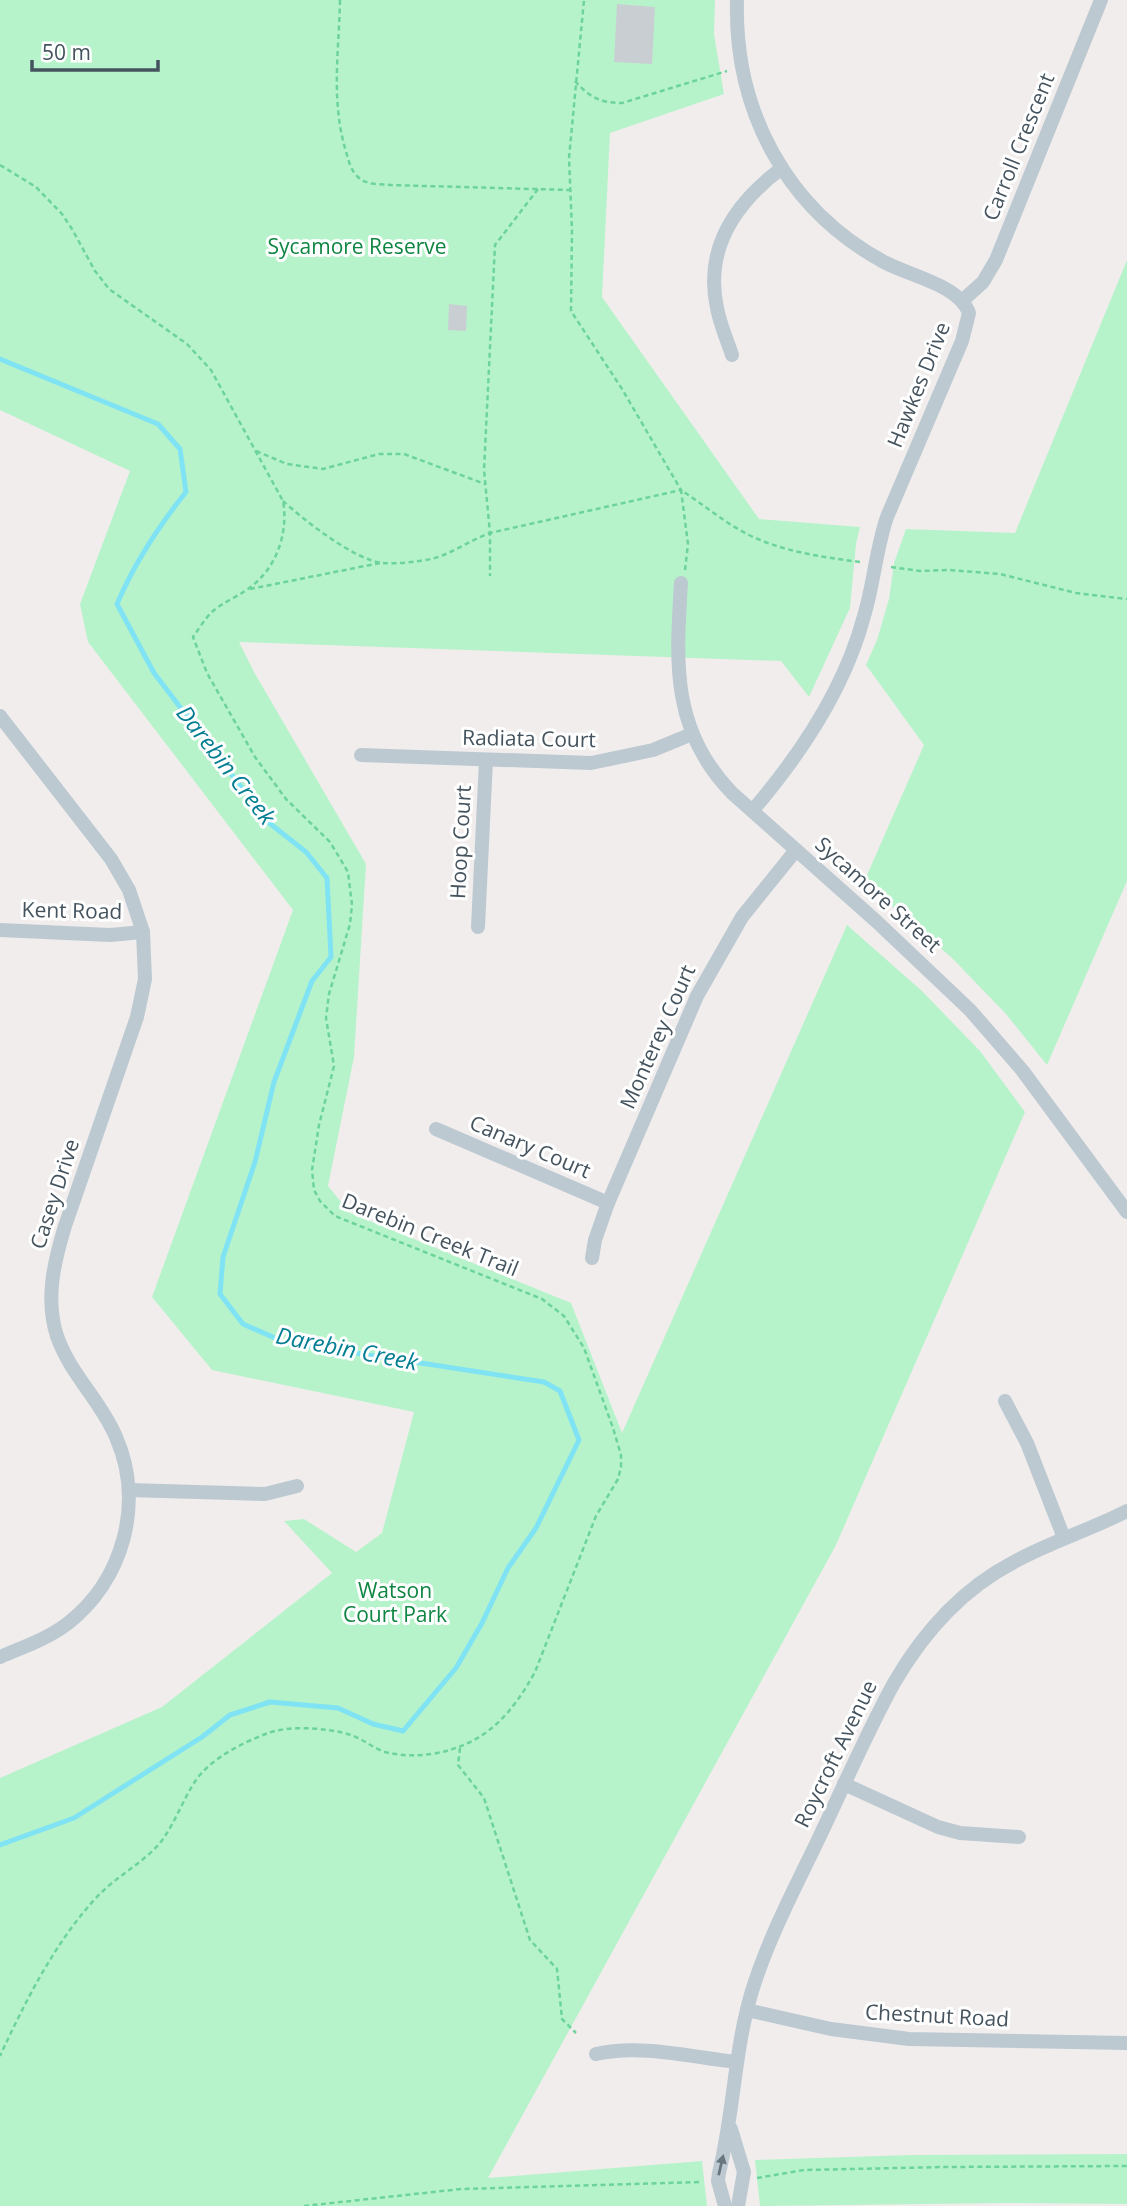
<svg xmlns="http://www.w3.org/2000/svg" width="1127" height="2206" font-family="'Open Sans',sans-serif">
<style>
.green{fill:#b7f3ca}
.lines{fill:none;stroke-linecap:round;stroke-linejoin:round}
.stream{stroke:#80e3f4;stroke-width:5}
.building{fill:#c9ced3}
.path{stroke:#6cd49a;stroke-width:2.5;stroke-dasharray:5 3.5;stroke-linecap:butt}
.minor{stroke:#bcc9d1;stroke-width:14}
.oneway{fill:#687680}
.labels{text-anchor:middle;stroke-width:6;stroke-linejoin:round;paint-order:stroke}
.street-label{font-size:21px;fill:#44535d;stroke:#fff}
.park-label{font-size:21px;fill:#0e8542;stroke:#fff}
.water-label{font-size:23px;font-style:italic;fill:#037e93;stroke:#fff}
</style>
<rect width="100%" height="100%" fill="#f1eded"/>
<g class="green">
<path d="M0,0h715l-1,34 10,60 -114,39 -8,164 157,222 101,8 -4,17 -6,64 -41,89 -28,-36 -542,-19 15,30 112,192 -12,193 -26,129 22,27 221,90 51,130 225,-508 75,66 58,60 45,61 -189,433 -348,633 214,-17 5,45h-707v-428l162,-71 170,-134 -48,-52 20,-2 52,33 26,-19 32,-121 -202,-42 -60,-73 141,-387 -205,-268 -8,-38 50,-133 -130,-61z"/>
<path d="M1127,260v621l-80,184 -41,-51 -55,-57 -87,-75 60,-137 -58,-80 11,-25 12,-41 5,-36 12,-34 109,4z"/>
<path d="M1127,2154v50l-122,-1 -245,3 -5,-46 156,-5z"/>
</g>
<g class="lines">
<path class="stream" d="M0,359l158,65 22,25 6,43c-28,35 -51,70 -69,112l37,69 114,149 38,30 21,26 4,79 -19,24 -38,101 -19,80 -32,95 -3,37 23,30 41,18 260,40 16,9 19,49 -43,88 -28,40 -26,55 -26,45 -53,63 -30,-7 -35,-16 -68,-6 -40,13 -28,22 -128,81 -74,27"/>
</g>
<g class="building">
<path d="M617,4l38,3 -3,57 -38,-2z"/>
<path d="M449,304l18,2 -1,25 -18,-1z"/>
</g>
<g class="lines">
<g class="path">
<path d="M340,0c-1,50 -9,99 5,148 3,10 5,22 13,29 8,8 21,7 32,8l179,5"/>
<path d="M575,81c14,16 25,22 47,22l105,-32"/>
<path d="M0,165l36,22 26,27 10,15 23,42 14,18 78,55 24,26 72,131c6,34 -8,71 -38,90 -10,7 -23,12 -32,20 -8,7 -14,18 -20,26l14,36 48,84 31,42 44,43 18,30 4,33 -2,19 -21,70 -3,24 8,48 -15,59 -7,45 2,20 6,11 15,15 207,83 22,17 20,32 29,80 8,27v12l-3,12 -22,37 -61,156c-25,45 -51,73 -103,82 -17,2 -31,2 -47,-2 -12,-4 -22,-13 -34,-17 -21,-7 -62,-10 -83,-2 -26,10 -59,26 -74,50 -12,19 -20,42 -34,60 -18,21 -45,34 -64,55 -41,44 -71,104 -96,158"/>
<path d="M538,189l-43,56 -11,225 6,63 191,-43 -59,-101 -51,-78 1,-81 -3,-72 15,-158"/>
<path d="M256,451l31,13 36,5 56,-15h25l81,30"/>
<path d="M283,501c21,19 71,59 100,62 14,1 33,-1 48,-4 21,-5 39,-19 59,-26v43"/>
<path d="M891,567l29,4 29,-1 51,4 76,19 51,6"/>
<path d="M685,570l3,-26 -7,-54c23,15 44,33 68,45 35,17 73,22 111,27"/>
<path d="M250,589l130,-26"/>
<path d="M460,1748l-2,17 26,33 46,142 27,29 5,50 14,14"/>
<path d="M757,2178l47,-8 141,-3 182,-1"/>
<path d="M304,2206l157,-17 241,-7"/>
</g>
<g class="minor">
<path d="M737,0c-3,110 49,209 147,262 26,14 75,23 85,51l-7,28 -75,176c-11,32 -13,66 -23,99 -19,72 -64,139 -111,194"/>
<path d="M962,301l21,-19 13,-22 105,-260"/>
<path d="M732,355c-5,-15 -12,-31 -15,-47 -13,-60 18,-105 65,-140"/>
<path d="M681,583c-5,80 -10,147 51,210l144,128 94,89 52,60 105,142"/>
<path d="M0,716l111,143 18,31 14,42 2,47 -8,38 -72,209c-11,36 -20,73 -8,110 13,38 44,65 59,101 29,66 7,144 -49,187 -20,15 -44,23 -67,33"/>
<path d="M361,755l230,8 62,-13 39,-16"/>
<path d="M478,927l8,-167"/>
<path d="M0,930l110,5 33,-3"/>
<path d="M436,1129l172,74"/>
<path d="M592,1258l3,-18 13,-37 89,-207 45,-79 54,-67"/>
<path d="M1005,1401l22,42 37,95"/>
<path d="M129,1490l136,4 32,-8"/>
<path d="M844,1784l94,43 22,6 59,4"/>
<path d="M747,2010l84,19 78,10 218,4"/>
<path d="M596,2054c45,-10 94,3 140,8"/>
<path d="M731,2129l13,43 -6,34"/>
<path d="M725,2206l-7,-25 1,-8c15,-60 15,-122 33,-182 16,-52 42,-101 66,-151 25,-52 48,-106 76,-157 29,-50 68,-94 120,-121 36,-20 76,-32 113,-51"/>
</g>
</g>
<defs><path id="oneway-solid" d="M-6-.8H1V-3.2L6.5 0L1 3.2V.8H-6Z" transform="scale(1.75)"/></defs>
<use class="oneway" href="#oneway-solid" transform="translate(721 2165) rotate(-77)"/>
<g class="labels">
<g class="street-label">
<text transform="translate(1019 147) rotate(-68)" y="7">Carroll Crescent</text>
<text transform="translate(919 385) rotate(-68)" y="7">Hawkes Drive</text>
<text transform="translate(529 739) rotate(1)" y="7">Radiata Court</text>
<text transform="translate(461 842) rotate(-87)" y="7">Hoop Court</text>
<text transform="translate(878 895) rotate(42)" y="7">Sycamore Street</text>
<text transform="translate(72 911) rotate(1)" y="7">Kent Road</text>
<text transform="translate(658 1037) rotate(-66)" y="7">Monterey Court</text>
<text transform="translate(530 1147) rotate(23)" y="7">Canary Court</text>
<text transform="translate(55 1194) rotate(-72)" y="7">Casey Drive</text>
<text transform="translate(430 1235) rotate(22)" y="7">Darebin Creek Trail</text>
<text transform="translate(836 1754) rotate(-64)" y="7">Roycroft Avenue</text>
<text transform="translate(937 2016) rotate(3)" y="7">Chestnut Road</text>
</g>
<g class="park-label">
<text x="357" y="254">Sycamore Reserve</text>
<text x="395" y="1598">Watson<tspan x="395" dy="24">Court Park</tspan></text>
</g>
<g class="water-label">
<text transform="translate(226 765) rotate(52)" y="8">Darebin Creek</text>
<text transform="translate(347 1349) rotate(11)" y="8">Darebin Creek</text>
</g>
</g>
<path d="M32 60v10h126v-10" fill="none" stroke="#44535d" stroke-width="3.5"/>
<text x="42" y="60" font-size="21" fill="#44535d" stroke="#ffffff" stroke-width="5" paint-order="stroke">50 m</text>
</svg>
